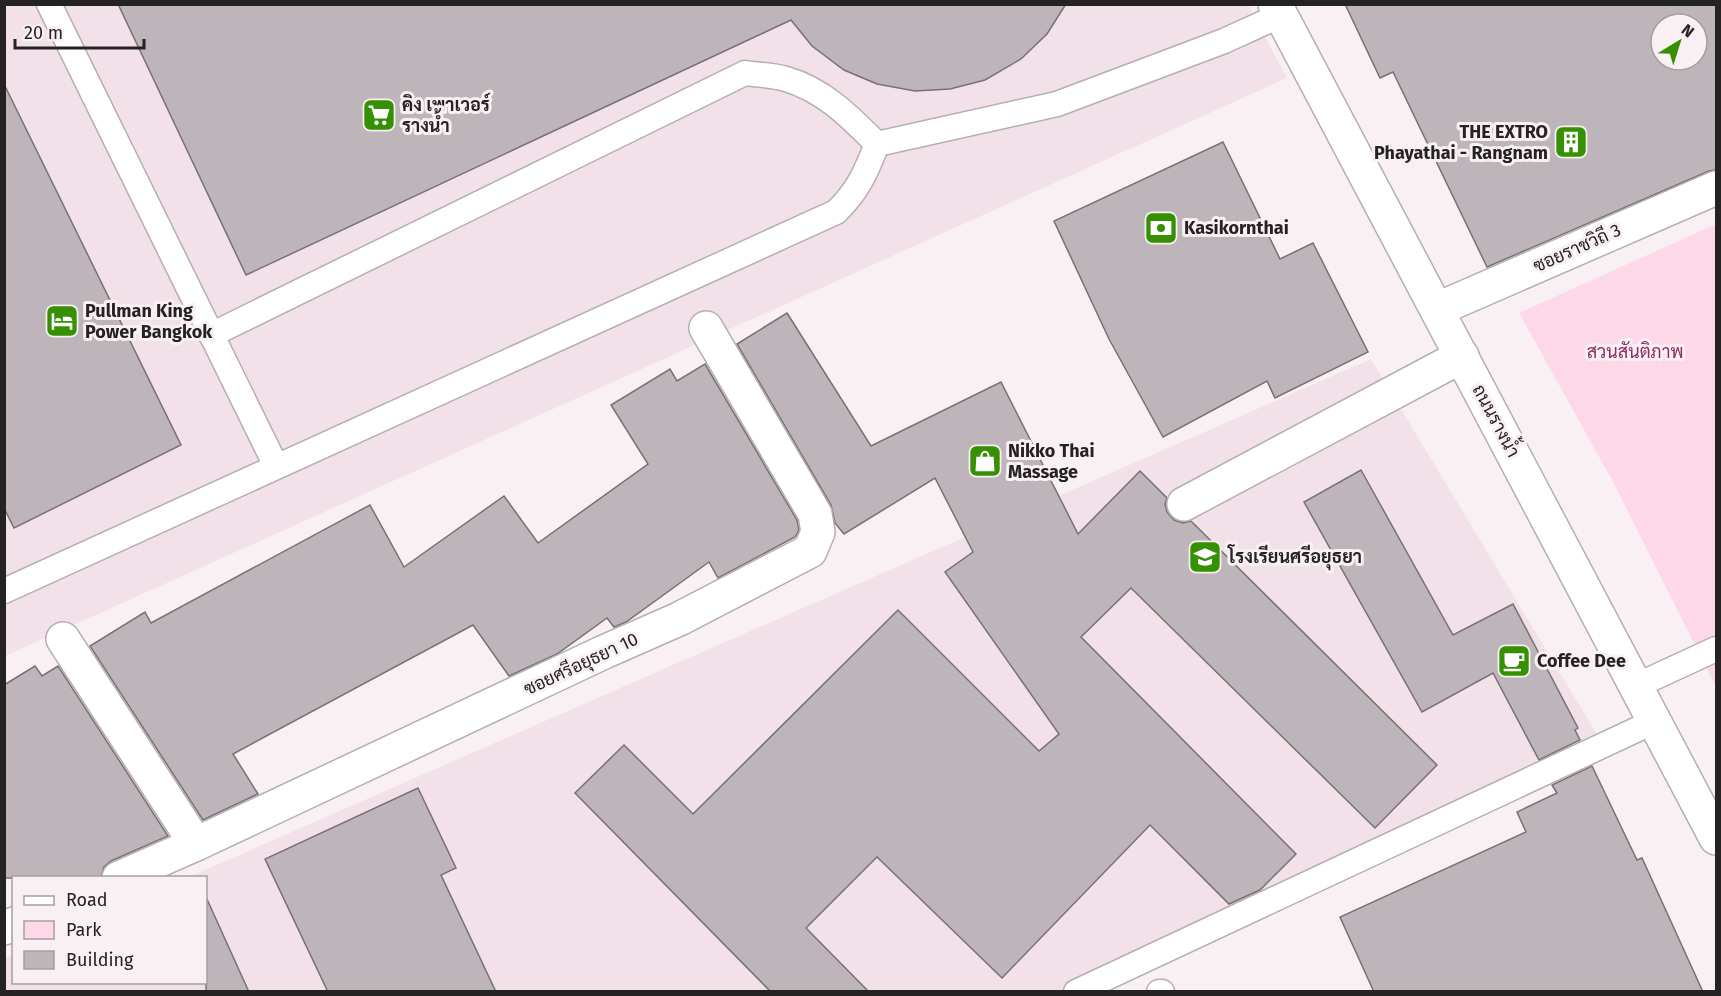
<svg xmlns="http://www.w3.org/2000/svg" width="1721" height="996" font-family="'Fira Sans',Sarabun,sans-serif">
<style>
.built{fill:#f2e1e9}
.green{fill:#fcd8e9}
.building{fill:#bdb5b9;stroke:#787074;stroke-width:1.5;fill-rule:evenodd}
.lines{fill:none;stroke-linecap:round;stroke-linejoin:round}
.lane-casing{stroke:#b6aeb2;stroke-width:27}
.street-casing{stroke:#b6aeb2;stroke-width:36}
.secondary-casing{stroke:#b6aeb2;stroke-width:36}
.lane{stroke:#fff;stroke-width:24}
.street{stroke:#fff;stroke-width:33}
.secondary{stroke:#fff;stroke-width:33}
.labels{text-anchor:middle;stroke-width:6;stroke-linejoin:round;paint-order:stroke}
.poi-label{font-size:18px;font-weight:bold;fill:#252224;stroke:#f9f0f4;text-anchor:start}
.street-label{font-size:18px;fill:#252224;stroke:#f9f0f4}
.park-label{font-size:18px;fill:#8d2d66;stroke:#f9f0f4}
</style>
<rect width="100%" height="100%" fill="#f9f0f4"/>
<g class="built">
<path d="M4,5h1244l39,73 -1282,578z"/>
<path d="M1371,359l239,397 -500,235 -1105,1 -1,-33 9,-4 1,27h192v-104l-17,-1z"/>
</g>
<path class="green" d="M1716,224v463l-104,-207 -93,-167z"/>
<g class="building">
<path d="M118,4h948l-19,30 -26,25 -36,21 -35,9 -35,2 -38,-7 -33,-14 -32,-24 -21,-26 -545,255z"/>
<path d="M1345,4h371v166l-7,1 -222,96 -94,-195 -13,6zM1661,24h36v36h-36z"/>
<path d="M4,84l177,361 -167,83 -10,-20z"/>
<path d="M1223,142l57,117 33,-16 55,109 -93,46 -8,-17 -104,56 -54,-98 -55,-118z"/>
<path d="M787,313l84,133 130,-64 77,152 62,-63 27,27 -2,6 2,8 7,8 9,3 8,-2 246,244 -62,63 -244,-240 -50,49 215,217 -36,36 -31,14 -79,-79 -148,153 -125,-121 -71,71 63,64h-98l-196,-199 49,-48 69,69 205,-204 141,141 20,-17 -114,-162 28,-20 -38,-74 -91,56 -9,-11 -4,-18 -94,-161z"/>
<path d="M705,364l92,156 2,10 -4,7 -77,41 -9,-16 -83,60 -12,5 -7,-9 -50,36 -48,22 -36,-51 -240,129 25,40 -55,26 -113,-174 55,-34 6,11 219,-118 34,62 100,-71 34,47 110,-79 -37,-59 59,-36 7,12z"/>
<path d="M1361,470l92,165 60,-31 65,124 -3,2 5,10 -41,20 -46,-87 -71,39 -118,-210z"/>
<path d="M35,666l7,10 16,-10 110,170 -57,25 -7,6 -3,11h-97v-193z"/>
<path d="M1592,766l45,94 5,-2 61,134h-329l-34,-75 186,-85 -9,-20 40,-19 -5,-8z"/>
<path d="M418,788l38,80 -15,7 55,117h-168l-63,-133z"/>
<path d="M206,897l43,95h-43z"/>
</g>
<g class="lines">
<defs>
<g id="lane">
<path d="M49,4l227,462"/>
<path d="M877,144l180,-40 167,-63 57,-26"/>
<path d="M211,335l534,-262c13,2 28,2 41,6 38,11 64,38 91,65"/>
<path d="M4,591l832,-379c22,-21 30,-40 41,-68"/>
<path d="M1636,686l80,-37"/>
<path d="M1076,992l579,-271"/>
<path d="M1159,992h3"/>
</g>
<g id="street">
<path d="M1438,309l278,-121"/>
<path d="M1184,504l278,-148"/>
<path d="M63,639l133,205"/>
<path d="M119,878l77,-34 408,-192 75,-33 131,-68 8,-19 -3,-18 -109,-186"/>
<path d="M4,928l10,-4"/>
</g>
<path id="secondary" d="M1275,4l441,834"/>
</defs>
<use href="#lane" class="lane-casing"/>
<use href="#street" class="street-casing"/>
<use href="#secondary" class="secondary-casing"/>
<use href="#lane" class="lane"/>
<use href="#street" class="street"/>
<use href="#secondary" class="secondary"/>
</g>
<defs>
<symbol id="supermarket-square" viewBox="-11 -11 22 22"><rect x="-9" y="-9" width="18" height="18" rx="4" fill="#369102" stroke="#f9f0f4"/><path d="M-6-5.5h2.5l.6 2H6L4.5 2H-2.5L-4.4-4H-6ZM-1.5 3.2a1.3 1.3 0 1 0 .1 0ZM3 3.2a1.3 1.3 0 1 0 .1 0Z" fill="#fff"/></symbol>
<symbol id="building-square" viewBox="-11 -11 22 22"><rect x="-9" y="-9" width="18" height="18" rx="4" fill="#369102" stroke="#f9f0f4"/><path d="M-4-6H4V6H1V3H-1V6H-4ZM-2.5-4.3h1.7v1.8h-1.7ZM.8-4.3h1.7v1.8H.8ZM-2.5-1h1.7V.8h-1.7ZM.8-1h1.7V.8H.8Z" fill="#fff"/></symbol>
<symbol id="bank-square" viewBox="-11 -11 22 22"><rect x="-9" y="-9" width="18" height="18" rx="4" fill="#369102" stroke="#f9f0f4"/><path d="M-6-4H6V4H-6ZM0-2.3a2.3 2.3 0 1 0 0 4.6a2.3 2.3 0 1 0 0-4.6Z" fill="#fff"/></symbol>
<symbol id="hotel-square" viewBox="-11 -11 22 22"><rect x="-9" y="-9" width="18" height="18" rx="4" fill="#369102" stroke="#f9f0f4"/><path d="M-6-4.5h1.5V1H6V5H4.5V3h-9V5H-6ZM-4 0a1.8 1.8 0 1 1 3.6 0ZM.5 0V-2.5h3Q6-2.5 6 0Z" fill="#fff"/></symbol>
<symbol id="shop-square" viewBox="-11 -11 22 22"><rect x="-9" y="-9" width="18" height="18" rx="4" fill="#369102" stroke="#f9f0f4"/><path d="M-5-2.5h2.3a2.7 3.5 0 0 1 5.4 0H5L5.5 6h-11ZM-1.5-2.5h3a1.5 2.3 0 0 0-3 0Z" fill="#fff"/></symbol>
<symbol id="school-square" viewBox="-11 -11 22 22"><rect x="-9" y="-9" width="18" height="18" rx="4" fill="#369102" stroke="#f9f0f4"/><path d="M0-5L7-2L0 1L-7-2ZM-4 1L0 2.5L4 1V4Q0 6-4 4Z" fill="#fff"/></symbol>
<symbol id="cafe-square" viewBox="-11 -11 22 22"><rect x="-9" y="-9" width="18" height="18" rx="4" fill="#369102" stroke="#f9f0f4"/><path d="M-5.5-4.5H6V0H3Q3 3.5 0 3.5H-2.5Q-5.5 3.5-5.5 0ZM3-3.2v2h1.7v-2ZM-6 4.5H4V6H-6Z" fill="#fff"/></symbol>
</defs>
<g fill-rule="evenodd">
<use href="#supermarket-square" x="360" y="96" width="38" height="38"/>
<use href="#building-square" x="1552" y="123" width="38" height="38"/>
<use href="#bank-square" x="1142" y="209" width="38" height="38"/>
<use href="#hotel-square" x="43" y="302" width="38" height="38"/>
<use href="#shop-square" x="966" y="442" width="38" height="38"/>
<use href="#school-square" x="1186" y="538" width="38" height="38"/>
<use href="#cafe-square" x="1495" y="642" width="38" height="38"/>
</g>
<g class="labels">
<g class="poi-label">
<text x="402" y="111">คิง เพาเวอร์<tspan x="402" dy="21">รางน้ำ</tspan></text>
<text x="1548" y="138" text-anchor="end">THE EXTRO<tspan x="1548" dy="21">Phayathai - Rangnam</tspan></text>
<text x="1184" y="234">Kasikornthai</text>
<text x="85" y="317">Pullman King<tspan x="85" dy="21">Power Bangkok</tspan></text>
<text x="1008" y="457">Nikko Thai<tspan x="1008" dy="21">Massage</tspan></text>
<text x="1228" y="563">โรงเรียนศรีอยุธยา</text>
<text x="1537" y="667">Coffee Dee</text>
</g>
<g class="street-label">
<text transform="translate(1577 248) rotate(-24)" y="6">ซอยราชวิถี 3</text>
<text transform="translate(1496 421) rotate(62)" y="6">ถนนรางน้ำ</text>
<text transform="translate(581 664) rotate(-25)" y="6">ซอยศรีอยุธยา 10</text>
</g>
<g class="park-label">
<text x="1635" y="358">สวนสันติภาพ</text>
</g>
</g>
<rect width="1721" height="996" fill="none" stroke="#252224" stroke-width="12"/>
<rect x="12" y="876" width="195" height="108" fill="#f9f0f4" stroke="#a49ea1" stroke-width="1.5"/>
<rect x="24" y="896" width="30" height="9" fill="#ffffff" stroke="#a49ea1" stroke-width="1.5"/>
<text x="66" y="906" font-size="18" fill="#252224">Road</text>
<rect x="24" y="921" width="30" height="18" fill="#fcd8e9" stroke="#a49ea1" stroke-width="1.5"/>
<text x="66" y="936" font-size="18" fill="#252224">Park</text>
<rect x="24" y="951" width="30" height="18" fill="#bdb5b9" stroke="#a49ea1" stroke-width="1.5"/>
<text x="66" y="966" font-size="18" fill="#252224">Building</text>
<g transform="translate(1679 42) rotate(38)"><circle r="28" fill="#f9f0f4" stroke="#a49ea1" stroke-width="1.5"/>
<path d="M0-4.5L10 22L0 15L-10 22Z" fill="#369102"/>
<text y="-9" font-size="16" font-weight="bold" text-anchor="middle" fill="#252224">N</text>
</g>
<path d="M15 39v9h129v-9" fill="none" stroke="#252224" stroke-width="3"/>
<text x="24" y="39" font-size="18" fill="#252224" stroke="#f9f0f4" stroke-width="4.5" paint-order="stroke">20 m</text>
</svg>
